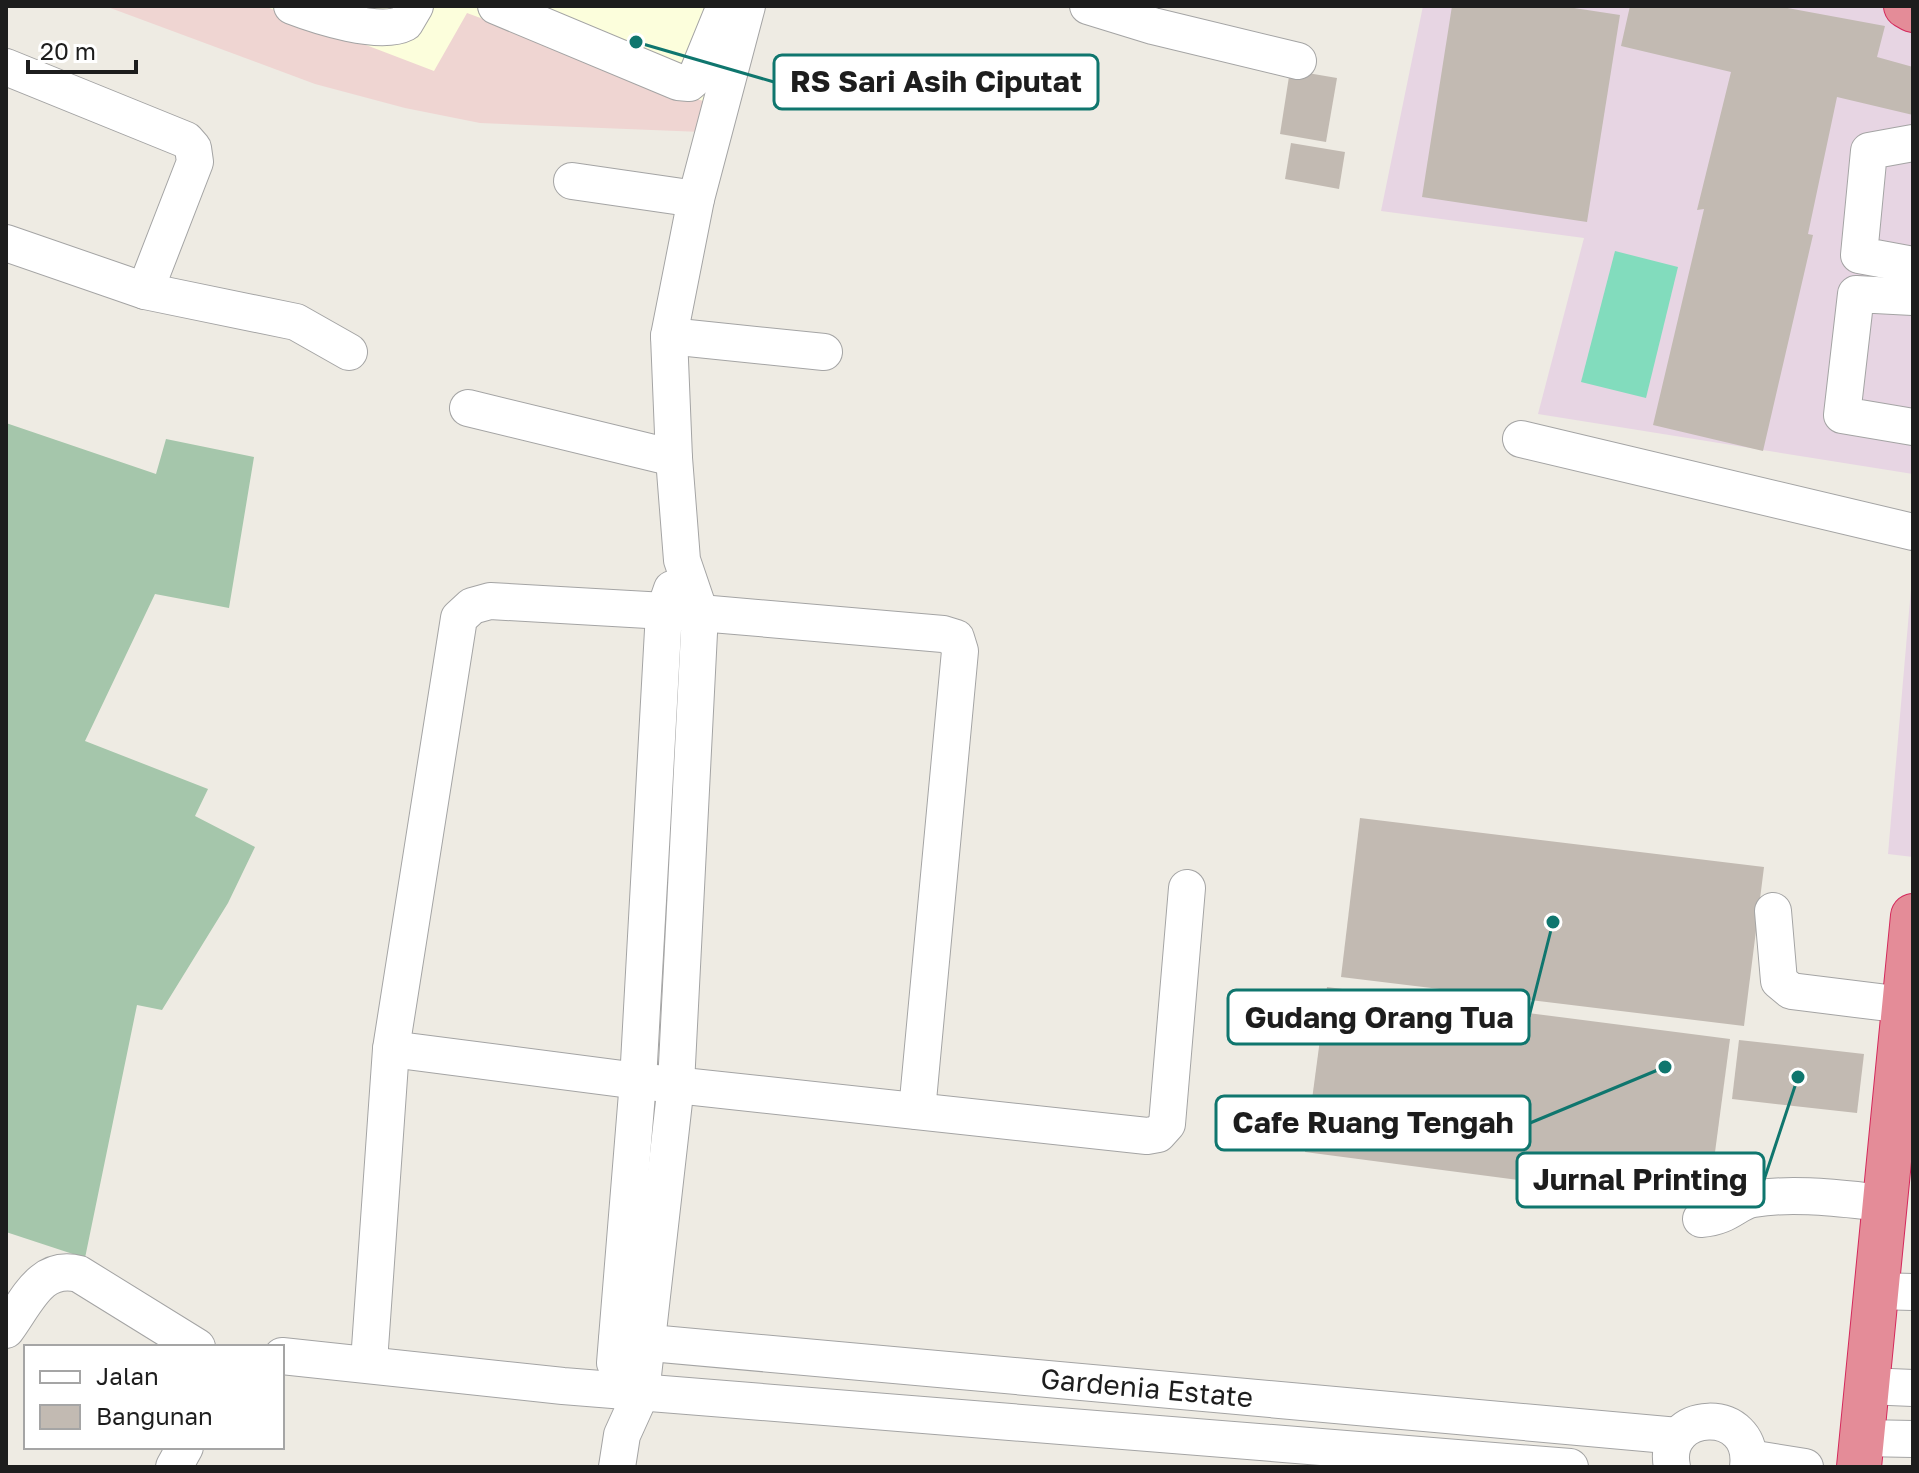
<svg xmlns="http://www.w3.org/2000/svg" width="1919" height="1473" font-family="'Golos Text',sans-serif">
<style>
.commercial{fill:#efd5d2}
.industrial{fill:#e7d5e3}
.education{fill:#fcfedc}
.cemetery{fill:#a5c6ab}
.pitch{fill:#82dcbd}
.building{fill:#c2bab2}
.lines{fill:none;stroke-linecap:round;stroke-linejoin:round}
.minor-casing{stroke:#a4a4a4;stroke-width:38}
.highway-casing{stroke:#d4285b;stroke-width:46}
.minor{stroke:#fff;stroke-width:36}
.highway{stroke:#e48c98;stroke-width:44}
.labels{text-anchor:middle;stroke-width:8;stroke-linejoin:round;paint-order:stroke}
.street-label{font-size:28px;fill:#1d1d1d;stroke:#fff}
.leader{fill:none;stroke:#0f766e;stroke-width:3}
.callout-dot{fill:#0f766e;stroke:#fff;stroke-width:3}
.callout{fill:#fff;stroke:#0f766e;stroke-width:3}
.callout-label{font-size:30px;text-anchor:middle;font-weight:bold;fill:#1d1d1d}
</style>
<rect width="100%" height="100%" fill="#eeebe3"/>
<path class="commercial" d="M105,6h648l-26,127 -247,-10 -75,-15 -90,-24z"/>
<g class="industrial">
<path d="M1423,6h490v468l-375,-60 46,-176 -203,-27z"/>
<path d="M1913,566v291l-25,-3z"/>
</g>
<path class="education" d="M264,6h474l-27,98 -244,-91 -33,58z"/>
<path class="cemetery" d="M6,423l150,51 10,-35 88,18 -25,151 -74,-14 -70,147 123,48 -13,27 60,31 -27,56 -66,107 -25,-5 -52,253 -79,-26z"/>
<path class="pitch" d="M1615,251l63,16 -32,131 -65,-16z"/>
<g class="building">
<path d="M1452,6h109l59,9 -33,207 -165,-25z"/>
<path d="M1630,6h147l108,20 -8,31 36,10v48l-76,-18 -29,137 5,1 -50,216 -110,-26 51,-216 -7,1 34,-138 -110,-26z"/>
<path d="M1290,70l47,8 -11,64 -46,-8z"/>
<path d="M1291,143l54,9 -6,37 -54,-10z"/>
<path d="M1360,818l404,49 -20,159 -403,-49z"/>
<path d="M1327,987l403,52 -22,166 -403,-53z"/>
<path d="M1739,1040l125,14 -7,59 -125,-14z"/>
</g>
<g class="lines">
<defs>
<g id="minor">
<path d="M292,6c26,10 88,30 113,17l10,-17"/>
<path d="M496,6l182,76 11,1 7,-6 29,-71"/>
<path d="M1088,6l65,20 145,35"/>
<path d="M6,67l180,73 7,8 2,14 -50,129"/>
<path d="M1913,143l-44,8 -10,104 54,10"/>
<path d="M572,181l124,18"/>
<path d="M6,243l139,48 151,31 53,30"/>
<path d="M1913,297l-57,-3 -14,121 71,12"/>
<path d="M669,336l155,16"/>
<path d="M468,408l206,50"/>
<path d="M1521,439l392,93"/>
<path d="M1773,911l6,70 12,10 113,14"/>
<path d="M391,1049l247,32 509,55 11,-2 9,-10 20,-236"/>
<path d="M1701,1219c28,-2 35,-17 52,-20 42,-7 90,0 132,4"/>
<path d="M1876,1291l37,1"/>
<path d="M6,1330c21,-28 34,-66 73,-56l118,73"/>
<path id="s1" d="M617,1340l1061,96"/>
<path d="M282,1356l281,30 1007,81"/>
<path d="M369,1362l22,-313 68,-431 13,-12 18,-5 210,12 243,21 13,4 4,13 -43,460"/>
<path d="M615,1363l23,-282 26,-469 8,-23"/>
<path d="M1867,1386l46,2"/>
<path d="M1862,1438l51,1"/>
<path d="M1749,1458l56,9"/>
<path d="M174,1467l11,-20"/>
<path d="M617,1467l5,-32 19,-42 35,-309 24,-471 -18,-53 -8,-102 -5,-122 27,-137 51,-193"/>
<path d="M1672,1467c-12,-58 84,-63 76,0"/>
</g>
<g id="highway">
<path d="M1906,6l7,4"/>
<path d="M1859,1467l54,-551"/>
</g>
</defs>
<use href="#minor" class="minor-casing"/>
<use href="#highway" class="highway-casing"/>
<use href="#minor" class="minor"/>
<use href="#highway" class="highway"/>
</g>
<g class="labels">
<g class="street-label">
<text dy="10" stroke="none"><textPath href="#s1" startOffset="532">Gardenia Estate</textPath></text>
</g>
</g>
<path class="leader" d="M636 42L774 82M1553 922L1529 1017M1665 1067L1530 1123M1798 1077L1764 1180"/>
<g class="callout-dot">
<circle cx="636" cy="42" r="8"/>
<circle cx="1553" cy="922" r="8"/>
<circle cx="1665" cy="1067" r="8"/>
<circle cx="1798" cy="1077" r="8"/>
</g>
<g class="callout">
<rect x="774" y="55" width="324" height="54" rx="8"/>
<rect x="1228" y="990" width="301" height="54" rx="8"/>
<rect x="1216" y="1096" width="314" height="54" rx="8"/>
<rect x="1517" y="1153" width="247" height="54" rx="8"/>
</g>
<g class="callout-label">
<text x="936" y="92">RS Sari Asih Ciputat</text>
<text x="1379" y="1028">Gudang Orang Tua</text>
<text x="1373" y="1133">Cafe Ruang Tengah</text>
<text x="1640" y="1190">Jurnal Printing</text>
</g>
<rect width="1919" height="1473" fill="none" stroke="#1d1d1d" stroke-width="16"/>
<rect x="24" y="1345" width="260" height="104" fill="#ffffff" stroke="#a5a5a5" stroke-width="2"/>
<rect x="40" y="1371" width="40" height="12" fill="#ffffff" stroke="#a5a5a5" stroke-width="2"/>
<text x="96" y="1385" font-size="24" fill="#1d1d1d">Jalan</text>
<rect x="40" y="1405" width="40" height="24" fill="#c2bab2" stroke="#a5a5a5" stroke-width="2"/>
<text x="96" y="1425" font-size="24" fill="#1d1d1d">Bangunan</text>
<path d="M28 60v12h108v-12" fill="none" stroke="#1d1d1d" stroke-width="4"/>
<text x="40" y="60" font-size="24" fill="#1d1d1d" stroke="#ffffff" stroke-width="6" paint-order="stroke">20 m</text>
</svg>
